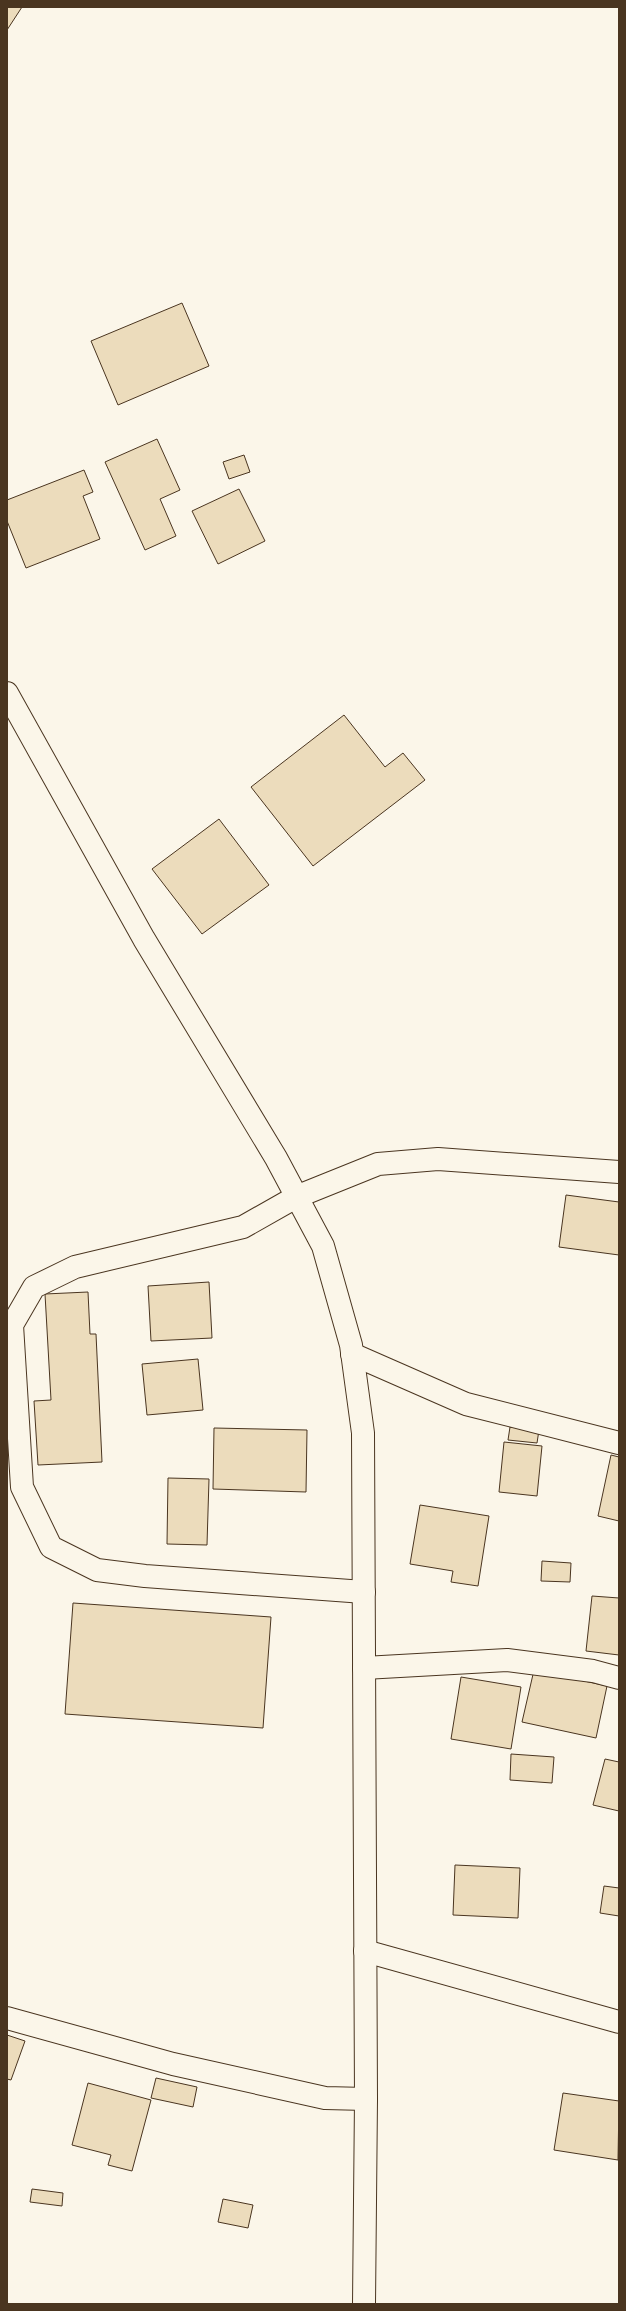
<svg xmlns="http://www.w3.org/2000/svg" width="626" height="2311" font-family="Cabin,sans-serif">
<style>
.building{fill:#ecdcbc;stroke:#4a3520}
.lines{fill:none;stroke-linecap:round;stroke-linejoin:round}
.minor-casing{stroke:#4a3520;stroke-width:24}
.secondary-casing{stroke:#4a3520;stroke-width:24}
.minor{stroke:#fbf6e9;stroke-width:22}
.secondary{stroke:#fbf6e9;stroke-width:22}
</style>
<rect width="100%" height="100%" fill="#fbf6e9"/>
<g class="building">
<path d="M7,7h15l-15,23z"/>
<path d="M182,303l27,63 -91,39 -27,-64z"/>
<path d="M157,439l23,51 -20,9 16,37 -31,14 -40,-88z"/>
<path d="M244,455l6,17 -21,7 -6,-17z"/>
<path d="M84,470l9,22 -10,4 17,43 -74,29 -19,-47v-21z"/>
<path d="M239,489l26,52 -47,23 -26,-53z"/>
<path d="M344,715l41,52 18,-14 22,27 -112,86 -62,-79z"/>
<path d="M219,819l50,66 -67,49 -50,-65z"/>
<path d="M566,1195l53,7v53l-60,-8z"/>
<path d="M209,1282l3,56 -61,3 -3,-55z"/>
<path d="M88,1292l2,42h6l6,128 -64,3 -4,-64 17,-1 -6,-106z"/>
<path d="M198,1359l5,51 -56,5 -5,-51z"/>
<path d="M510,1427l29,3 -2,13 -29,-3z"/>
<path d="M214,1428l93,2 -1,62 -93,-3z"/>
<path d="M504,1442l38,4 -5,50 -38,-4z"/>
<path d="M611,1455l8,2v64l-21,-5z"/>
<path d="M168,1478l41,1 -2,66 -40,-1z"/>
<path d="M420,1505l69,11 -11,70 -27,-4 2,-11 -43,-7z"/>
<path d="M542,1561l29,2 -1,19 -29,-1z"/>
<path d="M592,1596l27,2v57l-33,-4z"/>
<path d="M73,1603l198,14 -8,111 -198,-14z"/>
<path d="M534,1670l73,16 -11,52 -74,-16z"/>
<path d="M461,1677l60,10 -10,62 -60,-10z"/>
<path d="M511,1754l43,3 -2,26 -42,-3z"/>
<path d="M605,1759l14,3v49l-26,-6z"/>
<path d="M455,1865l65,3 -2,50 -65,-3z"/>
<path d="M604,1886l15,2v28l-19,-3z"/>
<path d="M7,2035l18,6 -14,39 -4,-1z"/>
<path d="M156,2078l41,9 -4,20 -42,-9z"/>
<path d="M88,2083l63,17 -19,71 -24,-6 3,-10 -39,-10z"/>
<path d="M563,2093l56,8 -1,59 -64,-10z"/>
<path d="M32,2189l31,4 -1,13 -32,-4z"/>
<path d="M223,2199l30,6 -5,23 -30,-6z"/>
</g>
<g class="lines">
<defs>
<g id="minor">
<path d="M352,1354l114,50 153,39"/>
<path d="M364,1592l-219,-16 -48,-6 -46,-23 -29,-60 -10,-162 22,-38 41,-20 168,-40 53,-30 82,-33 60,-5 181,13"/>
<path d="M364,1668l143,-8 86,11 26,7"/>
<path d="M365,1951l254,71"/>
<path d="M7,2018l166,46 152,34 41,1"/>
</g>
<path id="secondary" d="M7,693l137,246 132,219 47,88 28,99 12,88 3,666 -2,205"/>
</defs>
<use href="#minor" class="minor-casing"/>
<use href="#secondary" class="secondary-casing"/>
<use href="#minor" class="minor"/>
<use href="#secondary" class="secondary"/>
</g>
<rect width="626" height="2311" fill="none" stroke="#4a3520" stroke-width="16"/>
</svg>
